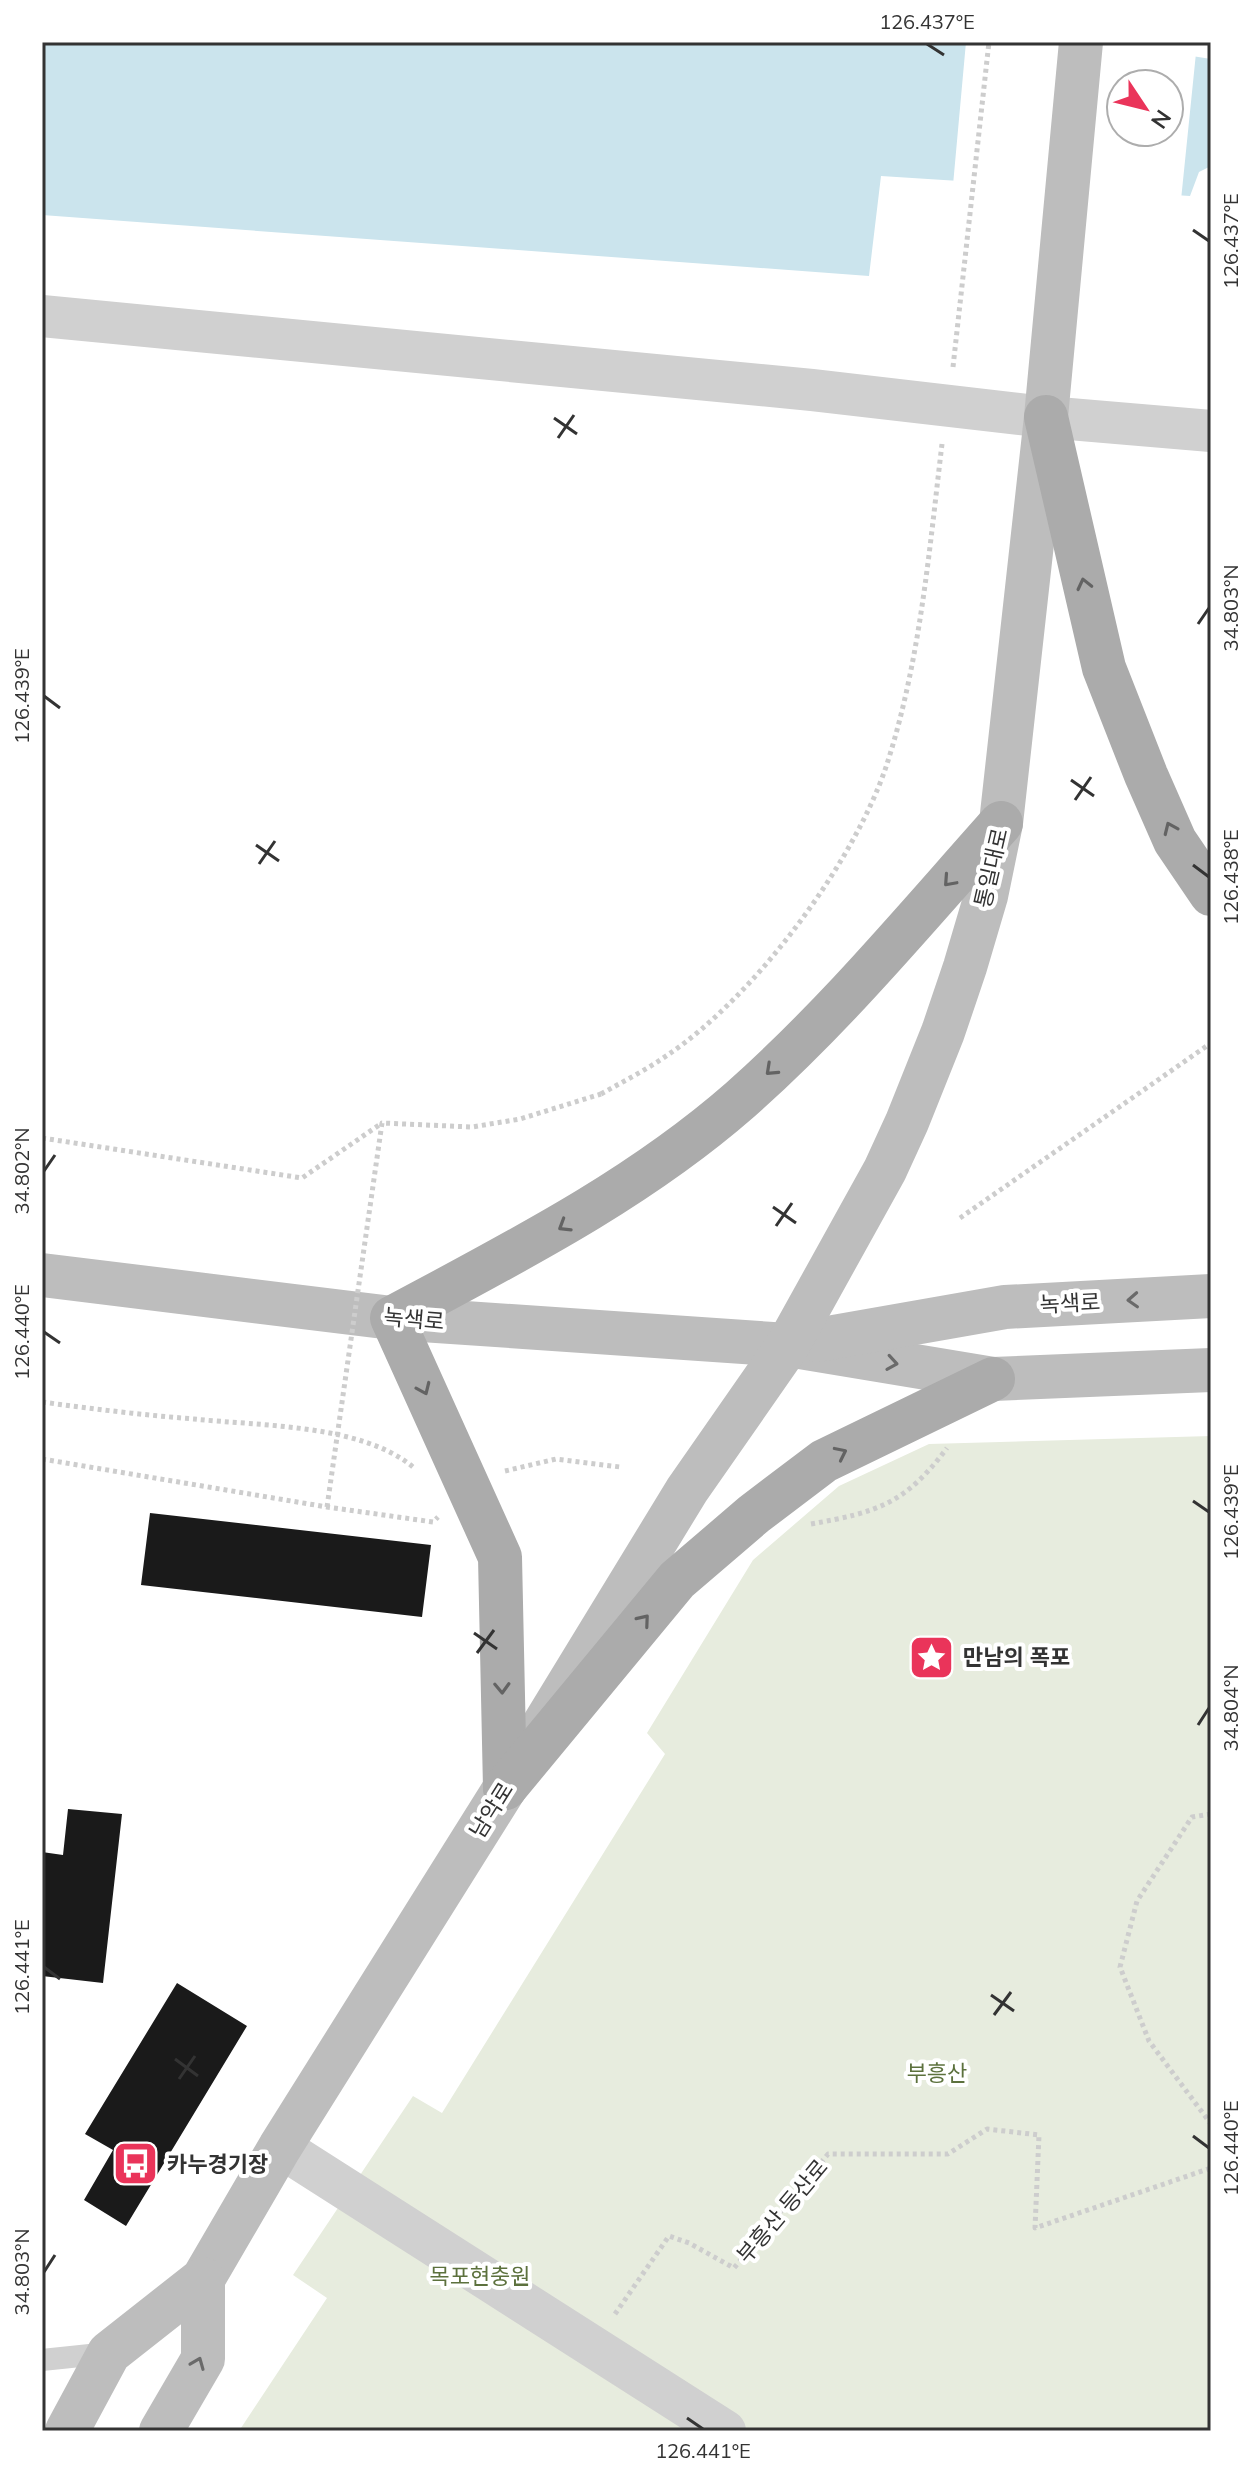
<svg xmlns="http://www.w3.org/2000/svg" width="1253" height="2473" font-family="Mulish,'Noto Sans KR',sans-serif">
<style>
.green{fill:#e7ecde}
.water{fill:#cbe4ed;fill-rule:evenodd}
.pier{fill:#fff;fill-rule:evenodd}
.building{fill:#1a1a1a}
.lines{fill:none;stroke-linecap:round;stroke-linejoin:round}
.path{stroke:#cdcdcd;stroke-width:5;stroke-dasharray:4 4;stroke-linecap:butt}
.lane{stroke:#d0d0d0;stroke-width:22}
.street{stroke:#d0d0d0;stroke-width:42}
.secondary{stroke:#bdbdbd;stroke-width:44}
.primary{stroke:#ababab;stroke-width:44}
.path-bridge{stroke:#cdcdcd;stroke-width:5;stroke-dasharray:4 4;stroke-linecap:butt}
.oneway{stroke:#636363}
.oneway2{stroke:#6a6a6a}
.ticks{fill:none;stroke:#333;stroke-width:3}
.labels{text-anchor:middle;stroke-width:8;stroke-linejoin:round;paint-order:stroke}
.street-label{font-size:22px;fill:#333;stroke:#fff}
.poi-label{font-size:22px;font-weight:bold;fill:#333;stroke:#fff;text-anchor:start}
.park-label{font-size:22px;fill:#5c713d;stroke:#fff}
.neatline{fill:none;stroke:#333;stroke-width:3}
.ticks-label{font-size:20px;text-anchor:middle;fill:#333}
</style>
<rect width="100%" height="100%" fill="#fff"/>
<path class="green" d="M1211,1436v995h-972l88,-133 -34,-23 120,-179 29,17 223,-359 -18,-21 106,-173 86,-74 90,-42z"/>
<path class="water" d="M42,42h1061l108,17v107l-12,6 -9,24 -309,-20 -12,100 -827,-61zM1121,84h48v48h-48z"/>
<path class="pier" d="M966,42h162l68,11 -15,147 -228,-15zM1121,84h48v48h-48z"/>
<g class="building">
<path d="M150,1513l281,32 -9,72 -281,-32z"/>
<path d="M68,1809l54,5 -19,169 -61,-7v-124l21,3z"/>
<path d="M177,1983l70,43 -121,200 -42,-26 29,-50 -28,-16z"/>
</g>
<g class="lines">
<g class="path">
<path d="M953,367l36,-325"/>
<path d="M601,1094c23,-13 47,-25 68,-40 86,-58 184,-190 217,-287 34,-104 43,-215 56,-323"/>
<path d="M42,1138l260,40 80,-55"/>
<path d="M960,1218l251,-175"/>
<path d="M42,1402c51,7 101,13 152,17 66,7 167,5 219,48"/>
<path d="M42,1459l285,48 106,15 5,-5"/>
<path d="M505,1471l51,-12 64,8"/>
<path d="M811,1524c67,-12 94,-20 136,-76"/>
<path d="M1211,1814l-19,3 -55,84 -17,66 29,74 62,83"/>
<path d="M615,2314l54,-78 20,7 45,25 94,-114h120l39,-25 52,6 -4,93 176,-60"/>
</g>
<path class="lane" d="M42,2360l67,-7"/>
<g class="street">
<path d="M42,316l770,74 234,27 165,14"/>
<path d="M280,2147l445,284"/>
</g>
<g class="secondary">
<path d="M42,1275l350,43 396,27 205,34 218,-9"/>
<path d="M817,1340l188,-33 206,-11"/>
<path d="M67,2431l42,-78 94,-74 77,-132 225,-359 182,-298 101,-145 97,-175 22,-48 36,-90 22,-65 21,-71 15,-73 45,-406 35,-375"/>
<path d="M161,2431l42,-72v-80"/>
</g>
<g class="primary">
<path d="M1046,417l58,251 42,107 29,66 36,53"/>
<path d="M505,1788l-5,-231 -108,-239c121,-65 244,-127 348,-218 95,-84 177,-183 261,-277"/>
<path d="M505,1788l172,-208 77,-66 70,-53 169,-82"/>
</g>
<path class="path-bridge" d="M327,1507l55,-384 90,4 48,-8 81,-25"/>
</g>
<defs><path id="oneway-chevron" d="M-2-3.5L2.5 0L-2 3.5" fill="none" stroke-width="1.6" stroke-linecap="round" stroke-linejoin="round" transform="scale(2)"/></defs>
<g class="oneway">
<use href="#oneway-chevron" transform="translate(1084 584) rotate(-103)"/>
<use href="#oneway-chevron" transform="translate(1170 828) rotate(-114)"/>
<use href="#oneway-chevron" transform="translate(949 881) rotate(132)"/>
<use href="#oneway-chevron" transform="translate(771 1070) rotate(137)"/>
<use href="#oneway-chevron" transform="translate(564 1226) rotate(148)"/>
<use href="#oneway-chevron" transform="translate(424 1389) rotate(66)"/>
<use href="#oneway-chevron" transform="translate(841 1453) rotate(-26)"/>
<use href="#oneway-chevron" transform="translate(644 1620) rotate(-50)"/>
<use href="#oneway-chevron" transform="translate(502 1688) rotate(88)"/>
</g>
<g class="oneway2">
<use href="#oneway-chevron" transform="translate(1133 1300) rotate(177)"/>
<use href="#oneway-chevron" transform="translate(892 1363) rotate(9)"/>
<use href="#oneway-chevron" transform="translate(198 2363) rotate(-68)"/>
</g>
<path class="ticks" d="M927,44l17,11M1193,230l16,11M554,418l23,16M558,438l16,-23M1198,624l11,-16M44,696l16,12M1071,780l23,16M1075,800l16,-23M256,845l23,16M259,864l16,-23M1193,865l16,12M44,1171l11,-16M773,1207l23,16M776,1226l16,-23M44,1332l16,11M1193,1501l16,11M474,1633l23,16M477,1653l17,-23M1198,1725l11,-17M44,1967l16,12M991,1995l23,16M994,2015l17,-23M175,2059l23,17M179,2079l16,-23M1193,2136l16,12M44,2272l11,-17M687,2418l16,11"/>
<defs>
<symbol id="sight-square" viewBox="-11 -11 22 22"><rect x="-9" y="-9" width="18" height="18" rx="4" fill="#ea345a" stroke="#fff"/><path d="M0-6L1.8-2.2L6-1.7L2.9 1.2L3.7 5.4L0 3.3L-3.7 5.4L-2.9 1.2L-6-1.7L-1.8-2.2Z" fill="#fff"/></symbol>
<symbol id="bus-square" viewBox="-11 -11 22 22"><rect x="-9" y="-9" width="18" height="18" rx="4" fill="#ea345a" stroke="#fff"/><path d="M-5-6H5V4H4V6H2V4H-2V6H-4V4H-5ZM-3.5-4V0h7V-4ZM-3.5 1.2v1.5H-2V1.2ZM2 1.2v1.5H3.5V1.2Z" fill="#fff"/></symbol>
</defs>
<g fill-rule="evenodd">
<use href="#sight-square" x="906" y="1632" width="51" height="51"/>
<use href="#bus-square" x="110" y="2138" width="51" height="51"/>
</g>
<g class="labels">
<g class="street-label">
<text transform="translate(991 868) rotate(-77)" y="8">통일대로</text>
<text transform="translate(1070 1303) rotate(-3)" y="8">녹색로</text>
<text transform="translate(414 1319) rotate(5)" y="8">녹색로</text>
<text transform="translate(491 1810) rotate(-58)" y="8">남악로</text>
<text transform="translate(782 2211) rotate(-50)" y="8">부흥산 등산로</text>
</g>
<g class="poi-label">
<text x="963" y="1665">만남의 폭포</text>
<text x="167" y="2172">카누경기장</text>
</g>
<g class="park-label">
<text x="937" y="2081">부흥산</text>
<text x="480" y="2284">목포현충원</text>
</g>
</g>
<rect width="1253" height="2473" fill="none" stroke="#ffffff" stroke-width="88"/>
<g transform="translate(1145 108) rotate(125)"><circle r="38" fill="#ffffff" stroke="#adadad" stroke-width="2"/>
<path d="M0-6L14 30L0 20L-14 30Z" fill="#ea345a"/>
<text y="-12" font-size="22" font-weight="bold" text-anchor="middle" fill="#333333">N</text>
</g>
<rect x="44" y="44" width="1165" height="2385" class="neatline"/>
<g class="ticks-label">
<text x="927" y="29">126.437°E</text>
<text transform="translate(1231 241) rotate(-90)" y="7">126.437°E</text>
<text transform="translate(1231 608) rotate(-90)" y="7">34.803°N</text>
<text transform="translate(22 696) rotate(-90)" y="7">126.439°E</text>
<text transform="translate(1231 877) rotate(-90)" y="7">126.438°E</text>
<text transform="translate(22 1171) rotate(-90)" y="7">34.802°N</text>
<text transform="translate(22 1332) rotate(-90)" y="7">126.440°E</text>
<text transform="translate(1231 1512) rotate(-90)" y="7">126.439°E</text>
<text transform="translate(1231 1708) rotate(-90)" y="7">34.804°N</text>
<text transform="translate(22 1967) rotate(-90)" y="7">126.441°E</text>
<text transform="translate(1231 2148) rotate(-90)" y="7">126.440°E</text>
<text transform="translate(22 2272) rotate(-90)" y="7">34.803°N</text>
<text x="703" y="2458">126.441°E</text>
</g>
</svg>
